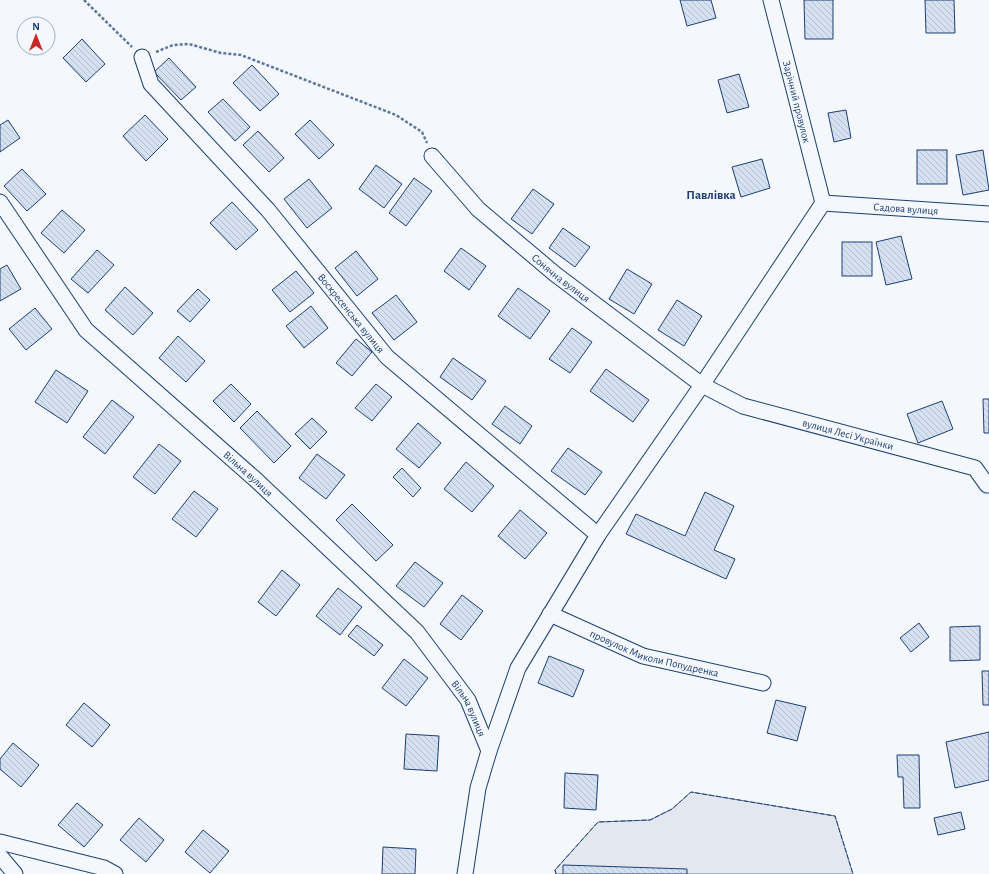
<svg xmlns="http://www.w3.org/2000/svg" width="989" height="874" font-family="'Alegreya Sans',sans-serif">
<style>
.parking{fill:#e3e8f0;stroke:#687fa3}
.building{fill:url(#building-back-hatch);stroke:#1d3f73}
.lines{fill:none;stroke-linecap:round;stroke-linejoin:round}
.minor-casing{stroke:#1d3f73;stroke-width:17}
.path{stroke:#5e769c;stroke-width:2.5;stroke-dasharray:3 2;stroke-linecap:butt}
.minor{stroke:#f4f7fb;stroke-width:15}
.fence{stroke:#1d3f73;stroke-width:1;stroke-dasharray:5 2;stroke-linecap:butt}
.labels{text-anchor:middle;stroke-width:3;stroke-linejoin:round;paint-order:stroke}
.street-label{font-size:11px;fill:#1d3f73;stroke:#f4f7fb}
.quarter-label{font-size:13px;font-weight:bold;fill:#1d3f73;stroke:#f4f7fb}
</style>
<defs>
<pattern id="building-back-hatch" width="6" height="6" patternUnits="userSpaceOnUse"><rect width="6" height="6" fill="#d5e0f0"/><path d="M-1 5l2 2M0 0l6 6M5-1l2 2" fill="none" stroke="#b6c1d1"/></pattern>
</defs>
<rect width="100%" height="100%" fill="#f4f7fb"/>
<path class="parking" d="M691,792l144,24 18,58h-297l-1,-4 43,-48 52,-2 22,-11z"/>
<g class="building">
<path d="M680,0h31l5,18 -29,8z"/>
<path d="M804,0h29v39h-28z"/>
<path d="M925,0h29l1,33h-29z"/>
<path d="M82,39l23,25 -19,18 -23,-24z"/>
<path d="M169,58l27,29 -15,13 -27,-28z"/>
<path d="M252,65l27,29 -19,17 -27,-28z"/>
<path d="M739,74l10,33 -22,6 -9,-33z"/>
<path d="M223,99l27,28 -15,14 -27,-29z"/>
<path d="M846,110l5,28 -17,4 -6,-29z"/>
<path d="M145,115l23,24 -22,22 -23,-25z"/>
<path d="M8,120l12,18 -20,14v-27z"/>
<path d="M310,120l24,25 -15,14 -24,-25z"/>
<path d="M258,131l26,27 -15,14 -26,-27z"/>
<rect x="917" y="150" width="30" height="34"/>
<path d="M983,150l6,40 -26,5 -7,-40z"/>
<path d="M762,159l8,29 -29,9 -9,-30z"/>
<path d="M376,165l26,19 -18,24 -25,-19z"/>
<path d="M22,169l24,25 -19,17 -23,-25z"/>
<path d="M414,178l18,13 -26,35 -17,-13z"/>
<path d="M309,179l23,29 -25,20 -23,-29z"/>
<path d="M533,189l21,15 -22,30 -21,-15z"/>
<path d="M232,202l26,28 -22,20 -26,-27z"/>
<path d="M62,210l23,20 -21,23 -23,-20z"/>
<path d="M563,228l27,19 -15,20 -26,-19z"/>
<path d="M901,236l11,43 -26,6 -10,-43z"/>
<rect x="842" y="242" width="30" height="34"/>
<path d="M461,248l25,18 -17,24 -25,-19z"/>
<path d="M97,250l17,15 -26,28 -17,-14z"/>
<path d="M356,251l22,28 -21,17 -22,-28z"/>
<path d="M7,265l14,24 -21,12v-32z"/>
<path d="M627,269l25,15 -18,30 -25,-15z"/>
<path d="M296,271l18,22 -24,19 -18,-22z"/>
<path d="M125,287l28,26 -20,22 -28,-25z"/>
<path d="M518,288l32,23 -20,28 -32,-23z"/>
<path d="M198,289l12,11 -20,22 -13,-11z"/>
<path d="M396,295l21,27 -23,18 -22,-27z"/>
<path d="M677,300l25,16 -18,30 -26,-16z"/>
<path d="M311,306l17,22 -24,20 -18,-22z"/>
<path d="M35,308l17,21 -26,21 -17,-21z"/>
<path d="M572,328l20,14 -22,31 -21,-14z"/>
<path d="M178,336l27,25 -19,21 -27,-24z"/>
<path d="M356,339l16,13 -20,24 -16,-13z"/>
<path d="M453,358l33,23 -14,19 -32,-23z"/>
<path d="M606,369l43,31 -16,22 -43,-31z"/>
<path d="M56,370l32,21 -21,32 -32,-21z"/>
<path d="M231,384l20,20 -17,18 -21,-21z"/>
<path d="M376,384l16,13 -20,24 -17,-13z"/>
<path d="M983,399h6v34h-5z"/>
<path d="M112,400l22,17 -29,37 -22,-17z"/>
<path d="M942,401l11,28 -35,14 -11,-29z"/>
<path d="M505,406l27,20 -12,18 -28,-20z"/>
<path d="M257,411l34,35 -17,17 -34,-35z"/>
<path d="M312,418l15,14 -17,17 -15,-15z"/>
<path d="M418,423l23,20 -22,25 -23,-19z"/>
<path d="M159,444l22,17 -26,33 -22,-17z"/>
<path d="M568,448l34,24 -17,23 -34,-24z"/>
<path d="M317,454l28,21 -19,24 -27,-21z"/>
<path d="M466,462l28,24 -22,26 -28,-23z"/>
<path d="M402,468l19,20 -8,9 -20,-20z"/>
<path d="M194,491l24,18 -22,28 -24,-18z"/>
<path d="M705,492l29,14 -20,44 21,9 -9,20 -100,-45 10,-20 49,22z"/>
<path d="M352,504l41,41 -17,16 -40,-41z"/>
<path d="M520,510l27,23 -22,26 -27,-23z"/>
<path d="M415,562l28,21 -19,24 -28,-21z"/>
<path d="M282,570l18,15 -24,31 -18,-14z"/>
<path d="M338,588l24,19 -22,28 -24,-19z"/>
<path d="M462,595l21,16 -22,29 -21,-16z"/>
<path d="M919,623l10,14 -18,15 -11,-14z"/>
<path d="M357,625l26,20 -9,11 -26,-20z"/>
<path d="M980,626v34l-30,1v-34z"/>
<path d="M549,656l35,14 -11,27 -35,-14z"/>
<path d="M404,659l24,19 -22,28 -24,-18z"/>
<path d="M982,671h7v34h-6z"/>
<path d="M776,700l30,7 -9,34 -30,-8z"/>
<path d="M84,703l26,22 -18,22 -26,-22z"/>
<path d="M989,732v48l-34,8 -9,-46z"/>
<path d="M406,734l33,2 -2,35 -33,-2z"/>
<path d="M13,743l26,22 -18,22 -21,-18v-10z"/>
<path d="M897,755h22l1,53h-16l-1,-31h-5z"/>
<path d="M565,773l33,2 -2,35 -32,-2z"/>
<path d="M77,803l26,22 -19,22 -26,-22z"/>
<path d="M961,812l4,17 -27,6 -4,-17z"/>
<path d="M139,818l25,22 -18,22 -26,-22z"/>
<path d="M203,830l26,21 -19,22 -25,-21z"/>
<path d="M383,847l33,2 -1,25h-33z"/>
<path d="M563,865l124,4v5h-124z"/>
</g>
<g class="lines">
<defs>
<g id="minor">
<path id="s1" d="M771,0l52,203"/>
<path id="s2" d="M142,57l9,27 117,126 119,147 211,178"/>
<path id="s3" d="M432,156l46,53 77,65 147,111 41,21 232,62 12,17 2,-1"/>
<path id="s4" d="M0,202l86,128 169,149 162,153 51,68 21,51"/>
<path id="s5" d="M823,203l166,11"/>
<path id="s6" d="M550,614l93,42 120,27"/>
<path d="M0,842l104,26 11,6"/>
<path d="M0,856l15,18"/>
<path d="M465,874l13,-86 11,-37 29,-83 80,-133 104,-150 121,-182"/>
</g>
</defs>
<use href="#minor" class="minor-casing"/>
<g class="path">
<path d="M84,0l48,47"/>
<path d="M156,52l17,-7 16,-1 32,9 20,2 155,60 26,17 5,11"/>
</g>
<use href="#minor" class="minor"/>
<path class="fence" d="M556,874l-1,-4 43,-48 52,-2 22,-11 19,-17 144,24 18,58"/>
</g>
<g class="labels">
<g class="street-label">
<text dy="4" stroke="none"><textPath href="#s1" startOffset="105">Зарічний провулок</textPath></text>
<text dy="4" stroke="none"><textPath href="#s5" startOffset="83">Садова вулиця</textPath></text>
<text dy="4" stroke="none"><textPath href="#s3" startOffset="178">Сонячна вулиця</textPath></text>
<text dy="4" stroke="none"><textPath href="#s2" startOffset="333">Воскресенська вулиця</textPath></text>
<text dy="4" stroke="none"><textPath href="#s3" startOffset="510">вулиця Лесі Українки</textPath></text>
<text dy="4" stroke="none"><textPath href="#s4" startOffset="371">Вільна вулиця</textPath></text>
<text dy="4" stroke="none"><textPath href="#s6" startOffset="112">провулок Миколи Попудренка</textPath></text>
<text dy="4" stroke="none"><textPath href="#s4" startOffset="695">Вільна вулиця</textPath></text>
</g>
<g class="quarter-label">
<text x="711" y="199">Павлівка</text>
</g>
</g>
<g transform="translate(36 36)"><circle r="19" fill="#f4f7fb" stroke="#9eadc5"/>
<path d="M0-3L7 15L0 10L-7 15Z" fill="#c62828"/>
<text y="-6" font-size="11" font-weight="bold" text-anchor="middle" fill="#1d3f73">N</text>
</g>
</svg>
